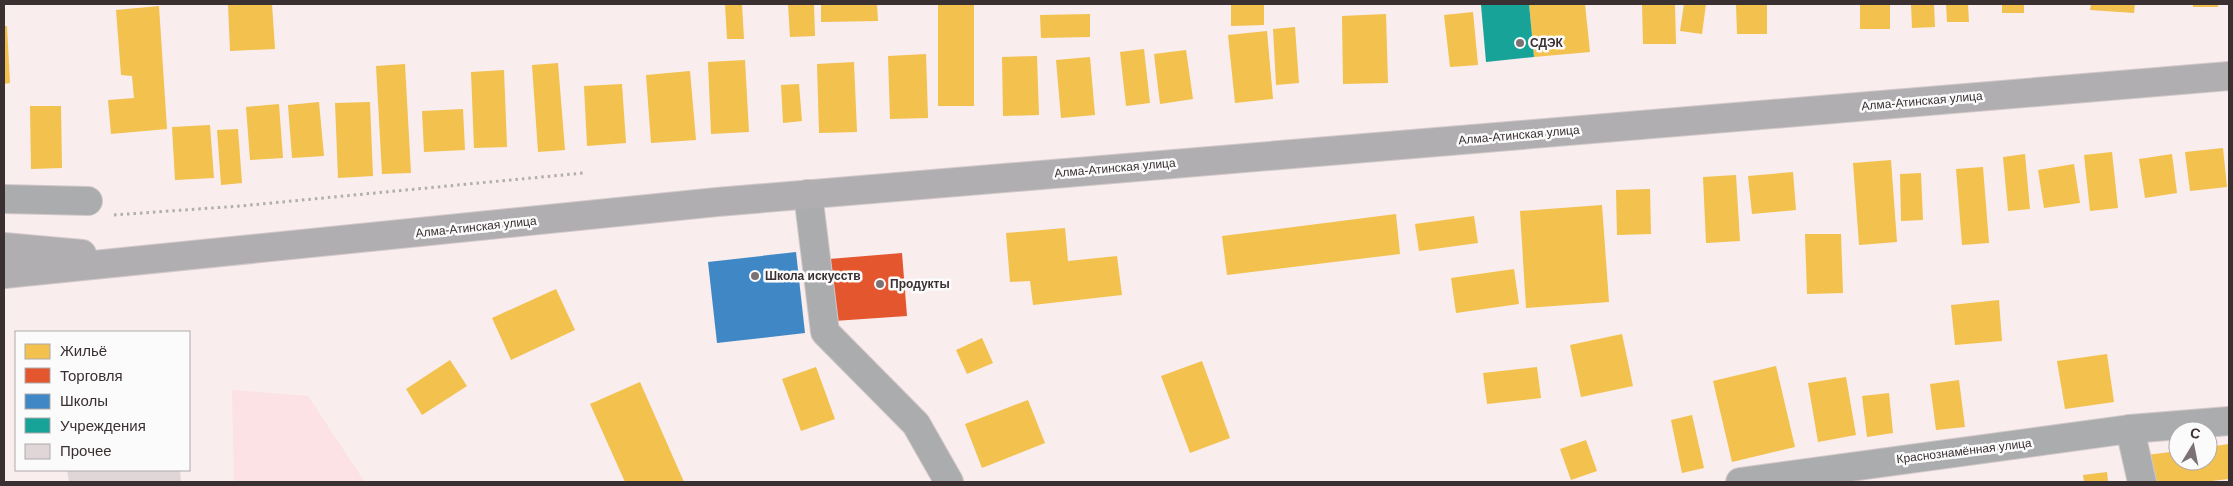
<svg xmlns="http://www.w3.org/2000/svg" width="2233" height="486" font-family="Arial,sans-serif">
<style>
.built{fill:#fce1e5}
.homes{fill:#f2c14e}
.shops{fill:#e4572e}
.schools{fill:#3f88c5}
.public{fill:#17a398}
.building{fill:#e1d6d7}
.lines{fill:none;stroke-linecap:round;stroke-linejoin:round}
.minor-casing{stroke:#d2c8c9;stroke-width:30}
.major-casing{stroke:#d2c8c9;stroke-width:30}
.path{stroke:#b0aeaf;stroke-width:3;stroke-dasharray:2.5 4;stroke-linecap:butt}
.minor{stroke:#abacad;stroke-width:28}
.major{stroke:#b0aeb1;stroke-width:28}
.poi-dot{fill:#7d7273;stroke:#fbfbfb;stroke-width:2}
.labels{text-anchor:middle;stroke-width:5;stroke-linejoin:round;paint-order:stroke}
.poi-label{font-size:12px;font-weight:bold;fill:#3a2f31;stroke:#fbfbfb;text-anchor:start}
.street-label{font-size:12px;fill:#3a2f31;stroke:#fbfbfb}
</style>
<rect width="100%" height="100%" fill="#f9edee"/>
<path class="built" d="M232,390l76,6 57,86h-131z"/>
<g class="homes">
<path d="M228,4h44l3,45 -45,2z"/>
<path d="M725,4h17l2,35h-17z"/>
<path d="M788,4h26l1,32 -25,1z"/>
<path d="M821,4h56l1,17 -57,1z"/>
<rect x="938" y="4" width="36" height="102"/>
<path d="M1231,4h33v21l-33,1z"/>
<path d="M1529,4h56l5,48 -56,5z"/>
<path d="M1642,4h33l1,40h-33z"/>
<path d="M1684,4h22l-4,30 -22,-3z"/>
<path d="M1736,4h31v30h-30z"/>
<rect x="1860" y="4" width="30" height="25"/>
<path d="M1911,4h23l1,23 -23,1z"/>
<path d="M1946,4h22l1,18h-22z"/>
<rect x="2002" y="4" width="22" height="9"/>
<path d="M2091,4h44l-1,9 -44,-3z"/>
<rect x="2193" y="4" width="25" height="3"/>
<path d="M159,6l8,123 -56,5 -3,-34 26,-2 -2,-22 -11,-1 -5,-65z"/>
<path d="M1473,12l5,53 -28,2 -6,-52z"/>
<path d="M1090,14v23l-49,1 -1,-23z"/>
<path d="M1386,14l2,69 -45,1 -1,-68z"/>
<path d="M4,26h3l3,57 -6,1z"/>
<path d="M1295,27l4,56 -23,2 -3,-56z"/>
<path d="M1267,31l6,68 -38,4 -7,-68z"/>
<path d="M1144,49l6,54 -24,3 -6,-54z"/>
<path d="M1186,50l7,49 -33,5 -6,-50z"/>
<path d="M926,54l2,64 -38,1 -2,-63z"/>
<path d="M1037,56l2,59 -36,1 -1,-59z"/>
<path d="M1090,57l5,58 -34,3 -5,-58z"/>
<path d="M745,60l4,72 -38,2 -3,-72z"/>
<path d="M854,62l3,70 -38,1 -2,-69z"/>
<path d="M558,63l7,87 -27,2 -6,-87z"/>
<path d="M405,64l6,109 -29,1 -6,-108z"/>
<path d="M504,70l3,77 -33,1 -3,-76z"/>
<path d="M690,71l6,69 -45,3 -5,-68z"/>
<path d="M622,84l4,59 -39,3 -3,-60z"/>
<path d="M799,84l3,37 -19,2 -2,-38z"/>
<path d="M319,102l5,54 -32,2 -4,-53z"/>
<path d="M370,102l3,74 -35,2 -3,-75z"/>
<path d="M279,104l4,54 -33,2 -4,-53z"/>
<path d="M30,106h31l1,62 -31,1z"/>
<path d="M463,109l2,41 -41,2 -2,-41z"/>
<path d="M210,125l4,53 -39,2 -3,-53z"/>
<path d="M238,129l4,54 -21,2 -4,-55z"/>
<path d="M2223,148l4,39 -37,4 -5,-39z"/>
<path d="M2112,152l6,56 -28,3 -6,-56z"/>
<path d="M2025,154l5,55 -22,2 -5,-54z"/>
<path d="M2172,154l5,39 -32,5 -6,-39z"/>
<path d="M1891,160l6,82 -38,3 -6,-82z"/>
<path d="M2074,164l6,39 -36,5 -6,-38z"/>
<path d="M1983,167l6,76 -27,2 -6,-76z"/>
<path d="M1793,172l3,38 -44,4 -4,-38z"/>
<path d="M1921,173l2,47 -22,1 -1,-47z"/>
<path d="M1736,175l4,66 -34,2 -3,-66z"/>
<path d="M1650,189l1,45 -34,1 -1,-45z"/>
<path d="M1602,205l7,97 -83,6 -6,-97z"/>
<path d="M1396,214l4,40 -173,21 -5,-39z"/>
<path d="M1474,216l4,27 -59,8 -4,-27z"/>
<path d="M1065,228l3,33 49,-5 5,39 -89,10 -3,-24 -20,1 -4,-49z"/>
<path d="M1805,234h36l2,59 -36,1z"/>
<path d="M1514,269l5,35 -63,9 -5,-35z"/>
<path d="M556,289l19,41 -64,30 -19,-42z"/>
<path d="M1999,300l3,41 -47,4 -4,-40z"/>
<path d="M1622,334l11,52 -52,11 -11,-52z"/>
<path d="M982,338l11,25 -26,11 -11,-24z"/>
<path d="M2107,354l7,48 -49,7 -8,-48z"/>
<path d="M450,360l17,26 -45,29 -16,-26z"/>
<path d="M1202,361l28,77 -40,15 -29,-77z"/>
<path d="M1776,366l19,81 -63,15 -19,-81z"/>
<path d="M816,367l19,52 -34,12 -19,-52z"/>
<path d="M1537,367l4,31 -54,6 -4,-31z"/>
<path d="M1846,377l10,58 -38,7 -10,-59z"/>
<path d="M1959,380l6,47 -29,3 -6,-46z"/>
<path d="M640,382l44,100h-59l-35,-78z"/>
<path d="M1889,393l4,40 -26,4 -5,-41z"/>
<path d="M1028,400l17,43 -63,25 -17,-44z"/>
<path d="M1692,415l12,53 -22,5 -11,-53z"/>
<path d="M1586,440l11,31 -26,9 -11,-31z"/>
<path d="M2229,444v35l-26,3h-53l-3,-27 31,-4v10h30v-14z"/>
<path d="M2107,472l1,10h-24l-1,-7z"/>
</g>
<path class="shops" d="M902,253l5,63 -73,5 -5,-62z"/>
<path class="schools" d="M796,252l9,81 -88,10 -9,-81z"/>
<path class="public" d="M1497,4h32l5,53 -48,5 -5,-57z"/>
<path class="building" d="M67,470h113l1,12h-112z"/>
<g class="lines">
<defs>
<g id="minor">
<path d="M808,194l17,138 91,92 33,58"/>
<path d="M4,199l84,2"/>
<path d="M2130,429l12,53"/>
<path d="M1740,482l390,-53 99,-8"/>
</g>
<g id="major">
<path d="M4,247l78,7"/>
<path d="M4,274l713,-72 1512,-126"/>
</g>
</defs>
<use href="#minor" class="minor-casing"/>
<use href="#major" class="major-casing"/>
<path class="path" d="M114,215l126,-9 343,-33"/>
<use href="#minor" class="minor"/>
<use href="#major" class="major"/>
</g>
<g class="poi-dot">
<circle cx="1520" cy="43" r="5"/>
<circle cx="755" cy="276" r="5"/>
<circle cx="880" cy="284" r="5"/>
</g>
<g class="labels">
<g class="poi-label">
<text x="1530" y="47">СДЭК</text>
<text x="765" y="280">Школа искусств</text>
<text x="890" y="288">Продукты</text>
</g>
<g class="street-label">
<text transform="translate(1922 101) rotate(-5)" y="4">Алма-Атинская улица</text>
<text transform="translate(1519 135) rotate(-5)" y="4">Алма-Атинская улица</text>
<text transform="translate(1115 168) rotate(-5)" y="4">Алма-Атинская улица</text>
<text transform="translate(476 227) rotate(-6)" y="4">Алма-Атинская улица</text>
<text transform="translate(1964 451) rotate(-7)" y="4">Краснознамённая улица</text>
</g>
</g>
<rect width="2233" height="486" fill="none" stroke="#3a2f31" stroke-width="10"/>
<rect x="15" y="331" width="175" height="140" fill="#fbfbfb" stroke="#aea9aa"/>
<rect x="25" y="344" width="25" height="15" fill="#f2c14e" stroke="#aea9aa"/>
<text x="60" y="356" font-size="15" fill="#3a2f31">Жильё</text>
<rect x="25" y="368" width="25" height="15" fill="#e4572e" stroke="#aea9aa"/>
<text x="60" y="381" font-size="15" fill="#3a2f31">Торговля</text>
<rect x="25" y="394" width="25" height="15" fill="#3f88c5" stroke="#aea9aa"/>
<text x="60" y="406" font-size="15" fill="#3a2f31">Школы</text>
<rect x="25" y="418" width="25" height="15" fill="#17a398" stroke="#aea9aa"/>
<text x="60" y="431" font-size="15" fill="#3a2f31">Учреждения</text>
<rect x="25" y="444" width="25" height="15" fill="#e1d6d7" stroke="#aea9aa"/>
<text x="60" y="456" font-size="15" fill="#3a2f31">Прочее</text>
<g transform="translate(2193 446) rotate(10)"><circle r="24" fill="#fbfbfb" stroke="#aea9aa"/>
<path d="M0-4L9 19L0 12L-9 19Z" fill="#7d7273"/>
<text y="-8" font-size="14" font-weight="bold" text-anchor="middle" fill="#3a2f31">С</text>
</g>
</svg>
